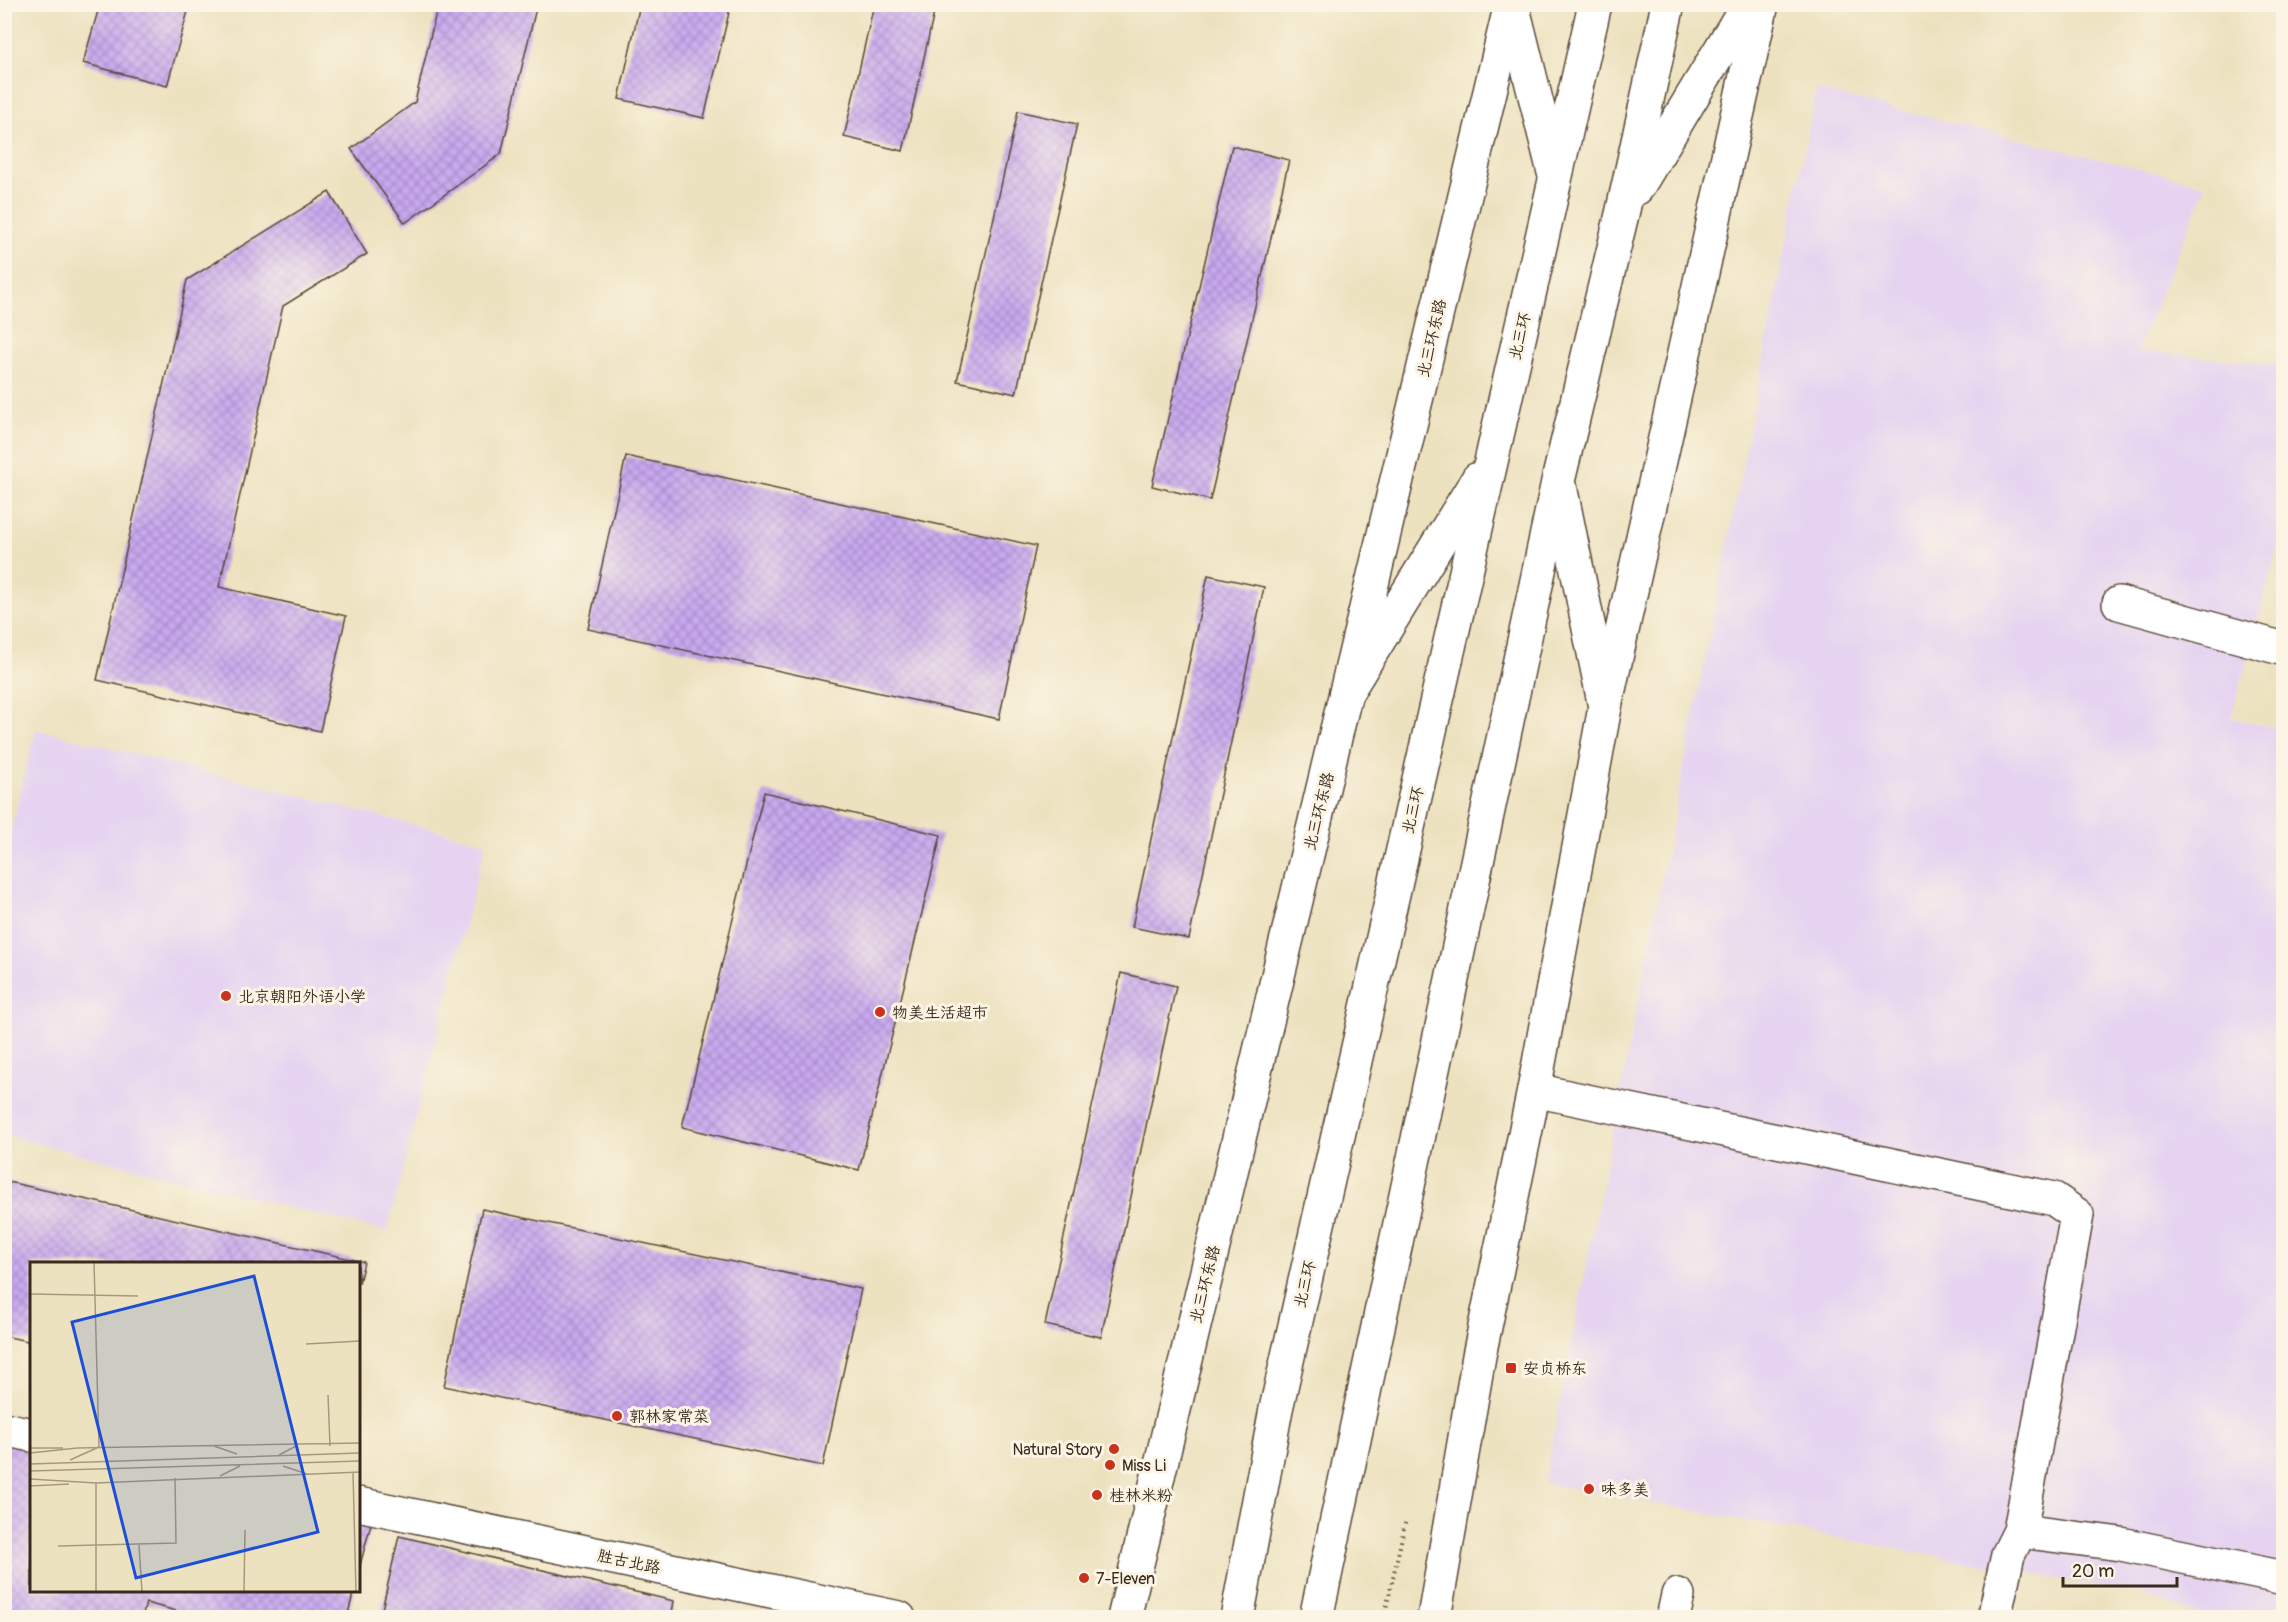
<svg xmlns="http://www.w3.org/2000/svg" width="2288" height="1622" font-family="Pangolin,'LXGW WenKai TC',sans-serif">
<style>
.built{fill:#e5d3f1}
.building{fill:url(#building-cross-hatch)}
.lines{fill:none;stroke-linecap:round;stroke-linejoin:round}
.minor-casing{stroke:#564636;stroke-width:36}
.highway-casing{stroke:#564636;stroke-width:36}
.path{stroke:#564636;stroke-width:4;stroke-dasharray:1.5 4.5;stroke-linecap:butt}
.minor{stroke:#fff;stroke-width:33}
.highway{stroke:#fff;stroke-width:33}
.poi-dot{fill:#c8321e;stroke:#fcf5e5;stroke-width:2}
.labels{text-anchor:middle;stroke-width:6;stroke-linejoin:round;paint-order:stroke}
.street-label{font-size:16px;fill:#3b2a1e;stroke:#fcf5e5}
.poi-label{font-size:16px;fill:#3b2a1e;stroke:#fcf5e5;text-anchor:start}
.inset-road{fill:none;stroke:#a6987f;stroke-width:1.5}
.view{fill:#1d4ed8;fill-opacity:0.15;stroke:#1d4ed8;stroke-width:3}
.inset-edge{fill:none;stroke:#3b2a1e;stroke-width:3}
</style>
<defs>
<pattern id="building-cross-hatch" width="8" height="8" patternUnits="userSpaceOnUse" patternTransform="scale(1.5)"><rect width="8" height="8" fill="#c9a9f0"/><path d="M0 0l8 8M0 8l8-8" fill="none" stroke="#a48ac2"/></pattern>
</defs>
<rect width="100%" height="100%" fill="#fcf5e5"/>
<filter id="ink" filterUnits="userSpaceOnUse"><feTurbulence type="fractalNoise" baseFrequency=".0167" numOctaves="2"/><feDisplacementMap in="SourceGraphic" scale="12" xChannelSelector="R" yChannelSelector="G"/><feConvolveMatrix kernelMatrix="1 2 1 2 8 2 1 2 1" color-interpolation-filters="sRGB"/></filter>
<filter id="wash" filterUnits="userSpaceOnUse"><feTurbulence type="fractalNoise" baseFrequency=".008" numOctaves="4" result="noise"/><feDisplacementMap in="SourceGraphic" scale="24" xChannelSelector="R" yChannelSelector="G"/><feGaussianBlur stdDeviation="1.35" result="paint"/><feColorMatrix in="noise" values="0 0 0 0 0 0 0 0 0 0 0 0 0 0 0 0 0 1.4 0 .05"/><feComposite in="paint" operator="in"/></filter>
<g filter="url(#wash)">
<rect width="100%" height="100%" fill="#ede2c0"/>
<g class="built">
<path d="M1816,90l390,95 -69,166 146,14v162l-52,191 52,12v887h-75l-73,-24 -591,-110z"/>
<path d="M36,729l450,114 -99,389 -382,-97v-279z"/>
</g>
<g id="blocks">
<g class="building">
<path d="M100,4h90l-23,82 -84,-23z"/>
<path d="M438,4h99l-36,150 -96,69 -54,-74 64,-47z"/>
<path d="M640,4h91l-27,114 -85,-19z"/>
<path d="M874,4h62l-33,147 -59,-14z"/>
<path d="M1018,111l59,13 -61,270 -59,-13z"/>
<path d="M1232,146l57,14 -79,340 -58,-14z"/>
<path d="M329,192l38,62 -84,52 -64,281 127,29 -26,115 -223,-51 90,-400z"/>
<path d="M626,456l410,90 -37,173 -411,-90z"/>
<path d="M1208,575l56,12 -75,352 -57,-12z"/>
<path d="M764,792l177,43 -82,335 -177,-43z"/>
<path d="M1121,973l55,13 -75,351 -56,-12z"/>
<path d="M4,1181l360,81 -5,21 -1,-19h-326v78l-28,-6z"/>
<path d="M482,1209l379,80 -38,177 -379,-80z"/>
<path d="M4,1431l28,6v153h322l-7,28h-144l-57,-15 -4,15h-138z"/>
<path d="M358,1521l13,3 -12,45h-1z"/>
<path d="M399,1536l275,65 -3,17h-291z"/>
</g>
</g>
</g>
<g filter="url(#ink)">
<use href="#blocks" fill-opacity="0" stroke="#564636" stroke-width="1.5"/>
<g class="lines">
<defs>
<g id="minor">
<path d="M2119,603l165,46"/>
<path d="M1534,1090l520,109 23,16 -57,316 -12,24 -14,63"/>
<path d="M4,1429l28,6"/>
<path d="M358,1504l541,114"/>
<path d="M2020,1531l101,13 163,34"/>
<path d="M1124,1618l387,-1614"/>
<path d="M1434,1618l45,-262 55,-266 71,-383 157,-703"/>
<path d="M1673,1618l5,-23"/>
</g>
<g id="highway">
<path d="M1512,4l42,168"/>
<path d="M1637,188l111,-184"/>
<path d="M1561,491l44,216"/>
<path d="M1346,693l132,-214"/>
<path d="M1237,1618l39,-209 319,-1405"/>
<path d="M1316,1618l243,-1141 64,-267 45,-206"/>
</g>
</defs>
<use href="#minor" class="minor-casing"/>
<use href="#highway" class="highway-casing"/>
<path class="path" d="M1384,1618l22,-99"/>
<use href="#minor" class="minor"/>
<use href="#highway" class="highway"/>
</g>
</g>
<g class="poi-dot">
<circle cx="226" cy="996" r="6"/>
<circle cx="880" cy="1012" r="6"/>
<rect x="1505" y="1362" width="12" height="12" rx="3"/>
<circle cx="617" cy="1416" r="6"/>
<circle cx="1114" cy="1449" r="6"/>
<circle cx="1110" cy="1465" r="6"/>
<circle cx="1589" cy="1489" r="6"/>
<circle cx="1097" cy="1495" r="6"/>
<circle cx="1084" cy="1578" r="6"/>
</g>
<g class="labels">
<g class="street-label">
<text transform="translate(1519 336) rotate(-77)" y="6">北三环</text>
<text transform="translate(1431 338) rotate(-77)" y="6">北三环东路</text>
<text transform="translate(1412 810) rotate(-77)" y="6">北三环</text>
<text transform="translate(1318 811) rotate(-76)" y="6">北三环东路</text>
<text transform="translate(1204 1284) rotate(-76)" y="6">北三环东路</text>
<text transform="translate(1304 1284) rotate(-77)" y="6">北三环</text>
<text transform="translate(629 1561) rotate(12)" y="6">胜古北路</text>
</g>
<g class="poi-label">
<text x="238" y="1002">北京朝阳外语小学</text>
<text x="892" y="1018">物美生活超市</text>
<text x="1523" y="1374">安贞桥东</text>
<text x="629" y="1422">郭林家常菜</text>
<text x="1102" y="1455" text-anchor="end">Natural Story</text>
<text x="1122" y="1471">Miss Li</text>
<text x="1601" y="1495">味多美</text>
<text x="1109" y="1501">桂林米粉</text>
<text x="1096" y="1584">7-Eleven</text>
</g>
</g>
<g transform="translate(30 1262)">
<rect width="330" height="330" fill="#ede2c0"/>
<path class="inset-road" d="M64,0l5,185M0,32l108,2M276,82l54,-3M298,133l2,51M184,184l23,8M0,186h33M0,191l47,-5 283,-5M249,193l17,-9M40,198l29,-13M0,202l330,-11M253,204l24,8M0,209l330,-10M323,211l3,119M190,214l20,-10M0,217l66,4 264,-11M66,221v109M0,224l39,-2M109,283l3,47M28,284l118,-3 -1,-65M214,330l1,-62"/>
<path class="view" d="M224,14l64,256 -182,46 -64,-256z"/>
<rect width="330" height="330" class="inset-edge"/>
</g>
<rect width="2288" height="1622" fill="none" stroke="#fcf5e5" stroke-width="24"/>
<path d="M2063 1577v9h114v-9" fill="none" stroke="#3b2a1e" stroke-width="3"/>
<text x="2072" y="1577" font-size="18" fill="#3b2a1e" stroke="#fcf5e5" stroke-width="4.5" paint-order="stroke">20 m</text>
</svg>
